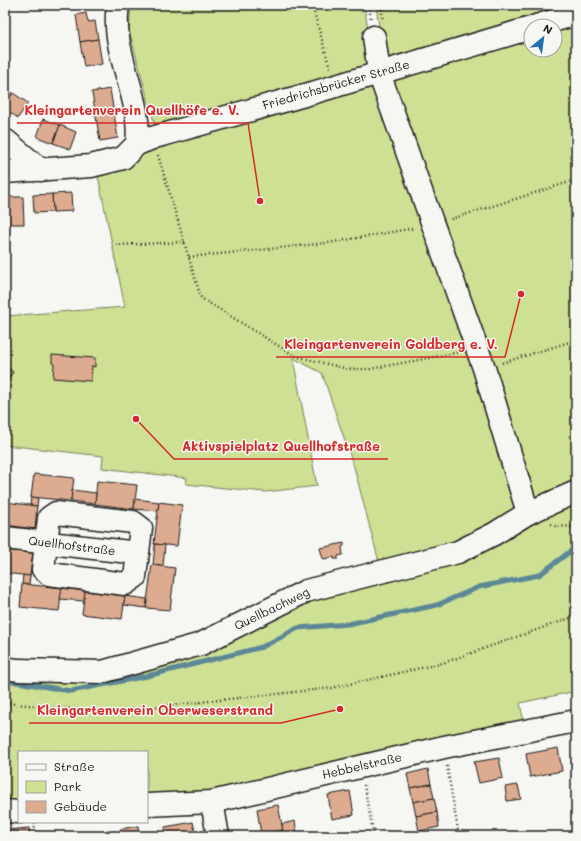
<svg xmlns="http://www.w3.org/2000/svg" width="581" height="841" font-family="Mali,sans-serif">
<style>
.green{fill:#cee094;stroke:#757e58}
.lines{fill:none;stroke-linecap:round;stroke-linejoin:round}
.stream{stroke:#5c8796;stroke-width:5}
.building{fill:#ddab90;stroke:#1c1c1c}
.minor-casing{stroke:#1c1c1c;stroke-width:25}
.path{stroke:#1c1c1c;stroke-width:2.5;stroke-dasharray:1 3;stroke-linecap:butt}
.minor{stroke:#f6f6f2;stroke-width:22}
.labels{text-anchor:middle;stroke-width:3;stroke-linejoin:round;paint-order:stroke}
.street-label{font-size:12px;fill:#1c1c1c;stroke:#f6f6f2}
.leader{fill:none;stroke:#d62828;stroke-width:1.5}
.callout-dot{fill:#d62828;stroke:#f6f6f2;stroke-width:1.5}
.callout-label{font-size:13px;text-anchor:middle;font-weight:bold;fill:#d62828;stroke:#f6f6f2;stroke-width:3;stroke-linejoin:round;paint-order:stroke}
</style>
<rect width="100%" height="100%" fill="#f6f6f2"/>
<filter id="ink" filterUnits="userSpaceOnUse"><feTurbulence type="fractalNoise" baseFrequency=".025" numOctaves="2"/><feDisplacementMap in="SourceGraphic" scale="8" xChannelSelector="R" yChannelSelector="G"/><feConvolveMatrix kernelMatrix="1 2 1 2 8 2 1 2 1" color-interpolation-filters="sRGB"/></filter>
<g filter="url(#ink)">
<g class="green">
<path d="M131,5h233l10,61 -218,63 -27,-99z"/>
<path d="M376,5h189l-178,53 -7,-24z"/>
<path d="M576,20v466l-40,18 -144,-422v-7l139,-42v17h24v-24z"/>
<path d="M376,80l143,428 -54,33 -86,21 -25,-95 -32,-94 -29,-15 24,128 -52,6 -79,-8 1,-6 -85,-10 1,-12 -98,-11v-129l120,-9 -27,-131 28,-10 30,-21z"/>
<path d="M576,503v188l-56,12 4,20 -314,71 -63,3v-45h-128v51h-14v-130l101,4 198,-76 215,-73z"/>
</g>
<g class="lines">
<path class="stream" d="M5,680l66,11 76,-15 115,-29 36,-19 50,-4 89,-19 42,-18 60,-12 37,-28"/>
</g>
<g class="building">
<path d="M86,13l2,9 7,-1 3,18 -18,3 -4,-27z"/>
<path d="M98,39l4,25 -18,3 -4,-25z"/>
<path d="M5,88l8,5 -8,12z"/>
<path d="M110,89l3,19 -18,3 -3,-19z"/>
<path d="M13,93l15,10 -10,15 -13,-9v-4z"/>
<path d="M113,108l5,30 -18,3 -5,-30z"/>
<path d="M43,119l17,6 -7,18 -16,-6z"/>
<path d="M60,125l16,7 -6,17 -17,-6z"/>
<path d="M71,193l1,18 -19,1 -1,-18z"/>
<path d="M52,194l1,18 -19,1 -1,-18z"/>
<path d="M5,197h18l1,27h-19z"/>
<path d="M52,355l43,3v9l-3,-1 -1,15 -38,-3 1,-14 -2,-1z"/>
<path d="M5,366l8,6 -8,12z"/>
<path d="M34,474l40,4 -3,23 -40,-4z"/>
<path d="M97,481l40,4 -3,24 -39,-5z"/>
<path d="M72,490l24,3 -1,11 -24,-3z"/>
<path d="M31,497l7,1 -1,8 -7,-1z"/>
<path d="M135,499l24,3 -1,9 -24,-2z"/>
<path d="M5,502l32,4 -2,23 -30,-4z"/>
<path d="M159,502l23,3 -5,41 -23,-2z"/>
<path d="M344,543v3l-2,1 1,8 -5,1v3h-4v-2l-11,2 -3,-11z"/>
<path d="M155,544l10,1 -2,21 -10,-1z"/>
<path d="M5,550l28,3 -3,23 -25,-3z"/>
<path d="M152,565l23,3 -5,42 -24,-2z"/>
<path d="M23,575l7,1 -1,9 -7,-1z"/>
<path d="M22,584l40,4 -3,23 -39,-4z"/>
<path d="M62,588l23,3 -1,10 -24,-2z"/>
<path d="M85,591l40,5 -3,23 -40,-5z"/>
<path d="M125,596l22,3 -1,9 -22,-3z"/>
<path d="M558,748l4,23 -32,6 -4,-23z"/>
<path d="M499,758l4,20 -24,5 -5,-21z"/>
<path d="M428,769l3,15 -21,4 -3,-14z"/>
<path d="M431,784l3,14 -21,4 -3,-14z"/>
<path d="M518,785l3,14 -14,2 -2,-14z"/>
<path d="M350,791l4,24 -22,4 -4,-24z"/>
<path d="M434,798l3,14 -21,4 -3,-14z"/>
<path d="M278,805l5,25 -22,4 -4,-25z"/>
<path d="M437,812l2,15 -20,4 -3,-15z"/>
<path d="M295,821l2,13 -14,2 -1,-12z"/>
<path d="M193,822l3,14h-30l-1,-9z"/>
<path d="M138,826l2,10h-18l-2,-7z"/>
<path d="M29,828l1,8h-25v-6z"/>
</g>
<g class="lines">
<defs>
<g id="minor">
<path d="M118,5c-8,48 25,92 19,139"/>
<path d="M536,26l40,-12"/>
<path d="M374,37l5,36 105,295 44,145"/>
<path d="M5,140l36,30"/>
<path d="M5,172l86,-6 32,-8 14,-14 18,-7 157,-44 219,-65"/>
<path d="M56,513l77,9 8,6 -6,49 -10,7 -76,-10 -6,-5 6,-51z"/>
<path d="M5,538l133,15"/>
<path d="M5,668l13,2 84,2 99,-28 105,-53 152,-39 36,-18 34,-21 48,-21"/>
<path d="M212,802l6,34"/>
<path d="M147,805l65,-3 232,-55 132,-26"/>
<path d="M5,811l14,1"/>
</g>
</defs>
<use href="#minor" class="minor-casing"/>
<g class="path">
<path d="M312,5l18,63"/>
<path d="M369,5l2,15"/>
<path d="M381,5l2,16"/>
<path d="M158,155l43,143 94,58 53,13h22l90,-17"/>
<path d="M451,219l125,-39"/>
<path d="M116,245l69,-3"/>
<path d="M189,257l139,-14 87,-15"/>
<path d="M502,363l74,-23"/>
<path d="M551,524l4,2 21,1"/>
<path d="M5,703l102,9 225,-24 111,-25 133,-47"/>
<path d="M447,766l12,70"/>
<path d="M364,785l10,51"/>
<path d="M34,823l2,13"/>
</g>
<use href="#minor" class="minor"/>
</g>
</g>
<g class="labels">
<g class="street-label">
<text transform="translate(336 85) rotate(-16)" y="4">Friedrichsbrücker Straße</text>
<text transform="translate(72 546) rotate(7)" y="4">Quellhofstraße</text>
<text transform="translate(272 609) rotate(-26)" y="4">Quellbachweg</text>
<text transform="translate(362 766) rotate(-13)" y="4">Hebbelstraße</text>
</g>
</g>
<path class="leader" d="M260 201L248 123H17M521 294L505 357H276M136 419L174 459H388M340 709L281 723H29"/>
<g class="callout-dot">
<circle cx="260" cy="201" r="4"/>
<circle cx="521" cy="294" r="4"/>
<circle cx="136" cy="419" r="4"/>
<circle cx="340" cy="709" r="4"/>
</g>
<g class="callout-label">
<text x="132" y="115">Kleingartenverein Quellhöfe e. V.</text>
<text x="391" y="349">Kleingartenverein Goldberg e. V.</text>
<text x="281" y="451">Aktivspielplatz Quellhofstraße</text>
<text x="155" y="715">Kleingartenverein Oberweserstrand</text>
</g>
<rect width="581" height="841" fill="none" stroke="#f6f6f2" stroke-width="20"/>
<rect x="10" y="10" width="561" height="821" fill="none" stroke="#1c1c1c" stroke-width="1.5" filter="url(#ink)"/>
<rect x="18" y="751" width="130" height="72" fill="#f6f6f2" stroke="#9f9f9c"/>
<rect x="26" y="764" width="20" height="6" fill="#f6f6f2" stroke="#9f9f9c"/>
<text x="54" y="771" font-size="12" fill="#1c1c1c">Straße</text>
<rect x="26" y="781" width="20" height="12" fill="#cee094" stroke="#9f9f9c"/>
<text x="54" y="791" font-size="12" fill="#1c1c1c">Park</text>
<rect x="26" y="801" width="20" height="12" fill="#ddab90" stroke="#9f9f9c"/>
<text x="54" y="811" font-size="12" fill="#1c1c1c">Gebäude</text>
<g transform="translate(543 38) rotate(29)"><circle r="19" fill="#f6f6f2" stroke="#9f9f9c"/>
<path d="M0-3L7 15L0 10L-7 15Z" fill="#1f6fb2"/>
<text y="-6" font-size="11" font-weight="bold" text-anchor="middle" fill="#1c1c1c">N</text>
</g>
</svg>
